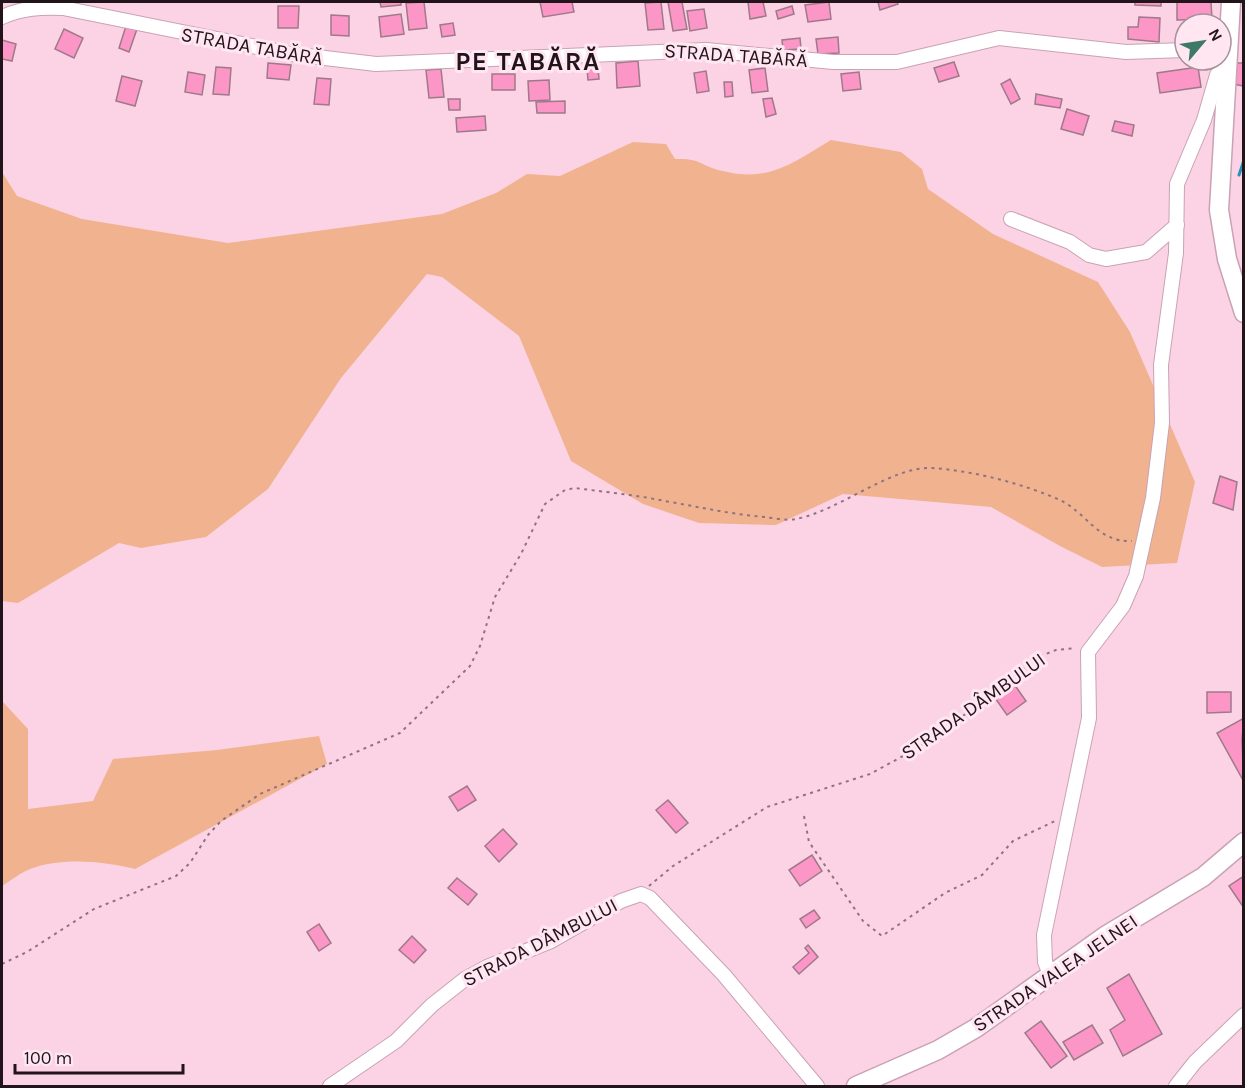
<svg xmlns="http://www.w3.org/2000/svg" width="1245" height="1088" font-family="Karla,sans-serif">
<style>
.green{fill:#f1b28f}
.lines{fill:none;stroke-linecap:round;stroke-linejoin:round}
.stream{stroke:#2b8eb7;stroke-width:3}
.building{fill:#fc96c7;stroke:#9e7989;stroke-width:1.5}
.minor-casing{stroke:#c9a2b3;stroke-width:16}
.major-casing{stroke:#c9a2b3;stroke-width:21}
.path{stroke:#8e737f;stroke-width:2;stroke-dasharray:3 4.5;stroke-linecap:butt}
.minor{stroke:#fff;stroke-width:14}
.major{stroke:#fff;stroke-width:18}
.labels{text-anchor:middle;stroke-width:6;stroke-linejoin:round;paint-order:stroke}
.street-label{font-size:20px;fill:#22141b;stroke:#ffe6f0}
.district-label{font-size:26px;font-weight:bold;letter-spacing:1.5px;fill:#22141b;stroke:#ffe6f0}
</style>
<rect width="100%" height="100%" fill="#fcd3e5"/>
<g class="green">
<path d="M831,140l70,12 21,17 6,20 65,45 105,48 32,50 65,150 -18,81 -75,4 -42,-21 -69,-39 -148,-13 -67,31 -77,-2 -56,-19 -72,-43 -52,-125 -77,-59 -15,-3 -86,104 -73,111 -62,48 -65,11 -22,-5 -101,60 -16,-2v-429l15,24 65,23 146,24 214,-29 54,-21 31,-19 33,2 73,-34 33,2 9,15c27,-1 25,7 48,12 46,12 71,-9 108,-31z"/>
<path d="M2,701l26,28v80l65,-8 20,-42 104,-9 102,-14 8,28 -192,105c-31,-8 -74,-12 -105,0 -10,4 -20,12 -28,17z"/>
</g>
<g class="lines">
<path class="stream" d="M1239,175l5,-15"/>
</g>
<g class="building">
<path d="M380,2h21v3l-20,2z"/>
<path d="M424,2l3,26 -18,2 -3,-27z"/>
<path d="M540,2h32l2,10 -31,5z"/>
<path d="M661,2l3,27 -16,1 -3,-27z"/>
<path d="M668,2h14l5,27 -14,2z"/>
<path d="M748,2h15l3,14 -16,3z"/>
<path d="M829,2l2,17 -23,3 -3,-17z"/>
<path d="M878,2h19l1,2 -18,6z"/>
<path d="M1135,2h26v4l-26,-1z"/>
<path d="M1177,2h34l1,17 -35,1z"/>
<path d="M278,6h21l-1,22h-20z"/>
<path d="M792,6l2,8 -16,5 -2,-8z"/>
<path d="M704,9l3,19 -17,3 -3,-20z"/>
<path d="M401,14l3,20 -23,3 -2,-20z"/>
<path d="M331,15l18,1v20l-18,-1z"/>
<path d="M1139,17l21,1 -1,24 -31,-3v-12h10z"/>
<path d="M453,23l2,12 -13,2 -2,-12z"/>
<path d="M126,26l11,3 -8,23 -10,-4z"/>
<path d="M64,29l19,9 -9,20 -19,-9z"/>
<path d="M838,37l1,16 -21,1 -2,-15z"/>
<path d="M800,38l1,11 -18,1 -1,-10z"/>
<path d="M2,40l14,4 -4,17 -10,-2z"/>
<path d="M597,57l2,22 -11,1 -2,-22z"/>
<path d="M638,61l2,25 -23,2 -1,-25z"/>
<path d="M954,62l5,14 -20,6 -5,-14z"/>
<path d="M268,63l23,2 -2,15 -22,-2z"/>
<path d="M1234,63h10v23l-12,-2z"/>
<path d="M216,67l15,1 -2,27 -16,-1z"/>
<path d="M1198,67l3,20 -41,6 -3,-20z"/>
<path d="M765,68l3,23 -16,2 -3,-23z"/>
<path d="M441,69l3,28 -15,1 -3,-28z"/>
<path d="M706,71l3,20 -12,2 -3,-20z"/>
<path d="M188,72l17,3 -3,20 -17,-3z"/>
<path d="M859,72l2,17 -18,2 -2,-17z"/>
<rect x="492" y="74" width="23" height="16"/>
<path d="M122,76l20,5 -7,25 -19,-5z"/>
<path d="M317,78l14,1 -2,26 -15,-1z"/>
<path d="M1010,79l10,20 -9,5 -10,-20z"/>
<path d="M549,80l1,20 -21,1 -1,-20z"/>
<path d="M724,82h8l1,14 -8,1z"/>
<path d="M1036,94l26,5 -2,9 -25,-4z"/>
<path d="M772,98l4,16 -10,3 -3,-18z"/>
<path d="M448,99h12v11h-11z"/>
<path d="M565,101v12h-28l-1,-11z"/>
<path d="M1067,109l22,7 -6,19 -22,-6z"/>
<path d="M485,116l1,14 -29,2 -1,-14z"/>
<path d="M1115,121l19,4 -2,11 -20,-5z"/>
<path d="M1220,476l17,6 -4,28 -20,-7z"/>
<path d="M1014,684l12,17 -19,14 -12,-17z"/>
<path d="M1207,692h24v20l-24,1z"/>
<path d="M1244,718l-2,22 2,42 -27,-49z"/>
<path d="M467,786l9,14 -18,11 -9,-14z"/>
<path d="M668,800l20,23 -12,10 -20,-23z"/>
<path d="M503,829l14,15 -18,18 -14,-16z"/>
<path d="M812,855l10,16 -22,15 -11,-16z"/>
<path d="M1244,876v32l-15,-22z"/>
<path d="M457,878l20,16 -9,11 -20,-17z"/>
<path d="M814,910l6,8 -14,10 -6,-9z"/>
<path d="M319,924l12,19 -12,8 -12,-19z"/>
<path d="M412,936l14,14 -12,13 -15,-13z"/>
<path d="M808,945l10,12 -19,17 -6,-7 16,-14 -4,-5z"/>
<path d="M1129,974l33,60 -39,22 -13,-26 15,-10 -18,-32z"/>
<path d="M1041,1021l26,35 -16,12 -26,-35z"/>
<path d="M1092,1025l11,18 -29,17 -11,-18z"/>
</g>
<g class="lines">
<defs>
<g id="minor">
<path d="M2,17c20,-9 39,-10 61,-9l228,46 85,10 330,-14 127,12h64l102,-24 127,14 59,-2"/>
<path d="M1011,219l59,23 19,13 17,4 40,-7 31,-27"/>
<path d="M1050,974l-5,-12 -1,-27 45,-217 -1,-66 35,-46 13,-30 17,-78 9,-75 -1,-58 15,-112 1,-69 27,-64 13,-45 9,-10"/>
<path d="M330,1086l66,-45 36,-36 33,-26 22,-12 64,-26 70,-40 20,-7 9,4 74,77 93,111"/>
<path d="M1176,1086l19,-24 49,-47"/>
</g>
<g id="major">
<path d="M1231,2l-12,208 8,49 17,54"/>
<path d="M856,1086l82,-36 38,-22 129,-92 98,-59 41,-35"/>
</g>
</defs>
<use href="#minor" class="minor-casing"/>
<use href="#major" class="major-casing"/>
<g class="path">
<path d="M804,816l5,26 54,79 19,15 63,-43 37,-18 31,-34 44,-21"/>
<path d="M649,886l24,-20 94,-59 103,-33 46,-25 51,-36 71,-56 18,-7 20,-2"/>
<path d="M2,964l25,-12 67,-43 82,-33 14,-13 18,-28 13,-14 39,-27 140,-61 70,-67 10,-20 15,-49 26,-43 24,-50 20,-14 10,-2c30,4 61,7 90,13 34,6 65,13 99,16 10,1 22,4 32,2 43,-8 95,-53 136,-51 42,3 89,15 128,32 27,13 38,43 72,41"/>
</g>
<use href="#minor" class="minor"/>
<use href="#major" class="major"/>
</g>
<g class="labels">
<g class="street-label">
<text transform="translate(252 46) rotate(10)" y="7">STRADA TABĂRĂ</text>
<text transform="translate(736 55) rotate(4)" y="7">STRADA TABĂRĂ</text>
<text transform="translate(973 706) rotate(-35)" y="7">STRADA DÂMBULUI</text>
<text transform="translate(540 942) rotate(-27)" y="7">STRADA DÂMBULUI</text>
<text transform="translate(1055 973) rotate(-34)" y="7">STRADA VALEA JELNEI</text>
</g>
<g class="district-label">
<text x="528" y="70">PE TABĂRĂ</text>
</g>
</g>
<rect width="1245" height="1088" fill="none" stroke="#22141b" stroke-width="6"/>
<g transform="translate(1203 42) rotate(61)"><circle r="28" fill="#ffe6f0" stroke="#a7929b" stroke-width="1.5"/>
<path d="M0-4.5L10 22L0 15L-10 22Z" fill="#3c7966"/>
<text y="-9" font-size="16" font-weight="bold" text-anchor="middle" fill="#22141b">N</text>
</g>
<path d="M15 1064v9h168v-9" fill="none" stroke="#22141b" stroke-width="3"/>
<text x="24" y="1064" font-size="18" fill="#22141b" stroke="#ffe6f0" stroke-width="4.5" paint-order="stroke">100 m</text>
</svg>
